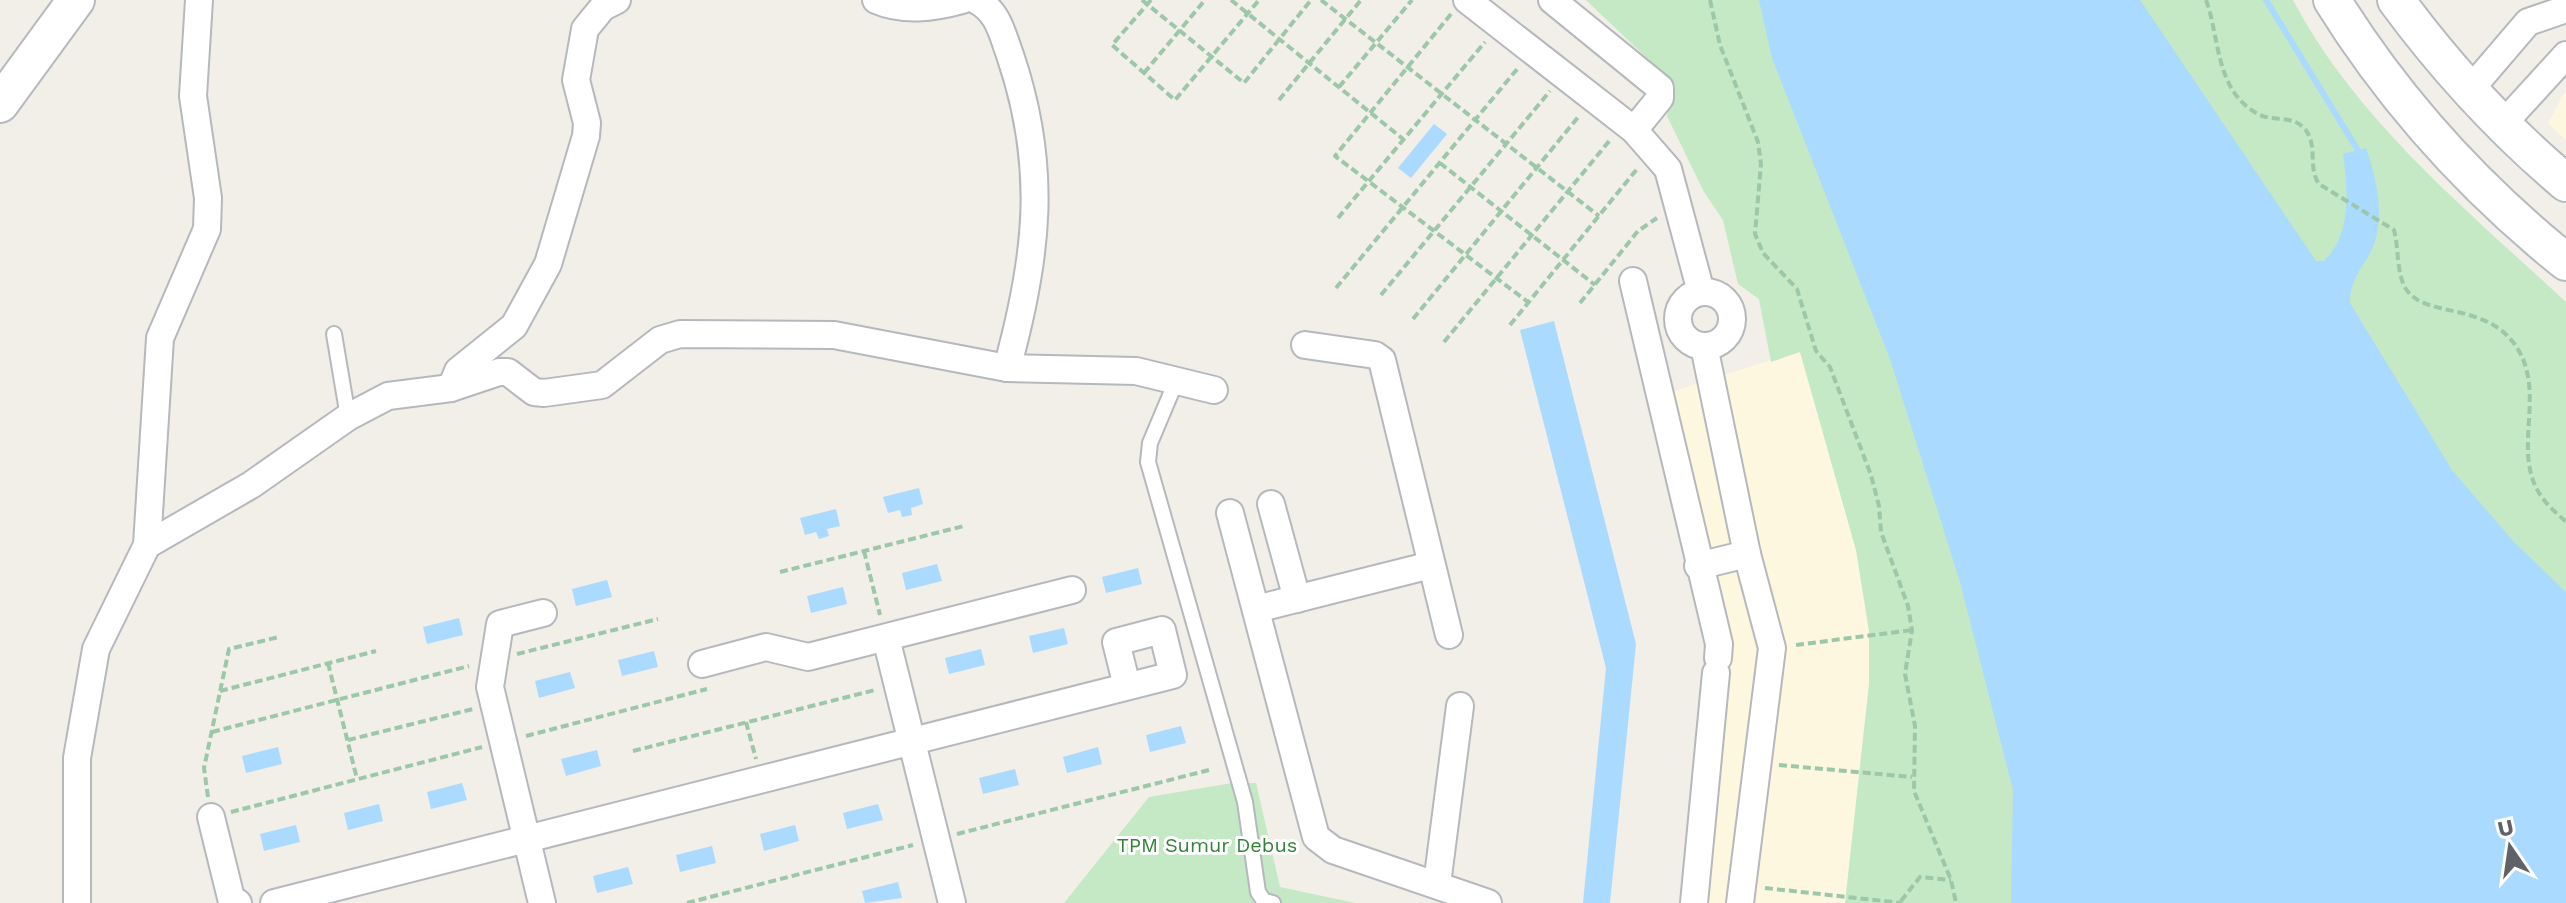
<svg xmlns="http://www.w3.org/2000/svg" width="2566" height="903" font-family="'Work Sans',sans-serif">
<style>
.commercial{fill:#fef7e0}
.green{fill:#c5e8c5}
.water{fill:#aadaff}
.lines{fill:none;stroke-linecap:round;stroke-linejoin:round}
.stream{stroke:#aadaff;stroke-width:6}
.lane-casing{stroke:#b5b8bc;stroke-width:18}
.street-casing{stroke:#b5b8bc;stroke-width:30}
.secondary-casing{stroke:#b6babf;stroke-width:40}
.path{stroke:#9cc7a9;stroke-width:4;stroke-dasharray:8 4;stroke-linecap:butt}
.lane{stroke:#fff;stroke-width:14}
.street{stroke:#fff;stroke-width:26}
.secondary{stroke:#fff;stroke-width:36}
.labels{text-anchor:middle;stroke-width:6;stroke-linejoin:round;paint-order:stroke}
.park-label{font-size:20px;fill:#348238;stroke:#fff}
</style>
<rect width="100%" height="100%" fill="#f1efe8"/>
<g class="commercial">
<path d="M2566,90v51l-18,-18z"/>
<path d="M1800,351l56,199 13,81v53l-24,219h-153l27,-277 -51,-233z"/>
</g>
<g class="green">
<path d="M1586,0h707c63,120 175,211 273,302v601h-721l24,-219v-53l-13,-81 -56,-198 -29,10 -12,-63 -21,-15 -15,-64 -19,-28 -37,-76 8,-31z"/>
<path d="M1232,783h24l24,104 75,16h-291l85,-106z"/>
</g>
<g class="water">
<path d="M1759,0h381l176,261h8c28,-27 24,-71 19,-107l23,-6c10,29 18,62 9,93 -8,25 -25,33 -25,62l102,167 62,72 52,50v311h-555l2,-113 -53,-208 -70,-223 -118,-301z"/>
<path d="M1434,124l13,10 -36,44 -13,-10z"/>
<path d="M1554,321l82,323 -26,259h-27l23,-235 -86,-338z"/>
<path d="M919,488l4,16 -12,4 1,7 -10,2 -2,-7 -12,3 -5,-16z"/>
<path d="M836,509l4,17 -13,3 2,7 -10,3 -3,-7 -11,3 -5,-17z"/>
<path d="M937,564l5,17 -36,9 -4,-17z"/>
<path d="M1138,568l4,16 -36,9 -4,-16z"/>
<path d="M607,580l5,17 -36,9 -4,-17z"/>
<path d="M843,587l4,17 -36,9 -4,-17z"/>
<path d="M459,618l4,17 -36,9 -4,-17z"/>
<path d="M1064,628l4,16 -35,9 -4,-17z"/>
<path d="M981,649l4,16 -36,9 -4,-16z"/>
<path d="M654,651l4,16 -36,9 -4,-16z"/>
<path d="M570,672l5,16 -36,10 -4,-17z"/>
<path d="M1181,726l5,17 -36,9 -4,-17z"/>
<path d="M278,747l4,17 -36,9 -4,-17z"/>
<path d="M1098,747l4,17 -35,9 -4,-16z"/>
<path d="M597,750l4,16 -35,10 -5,-17z"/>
<path d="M1015,769l4,16 -36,9 -4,-16z"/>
<path d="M462,783l5,17 -36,9 -4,-17z"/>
<path d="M379,804l4,17 -35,9 -4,-17z"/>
<path d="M878,804l5,16 -36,9 -4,-16z"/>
<path d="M296,825l4,17 -36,9 -4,-17z"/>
<path d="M795,825l4,16 -35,10 -4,-17z"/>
<path d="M712,846l4,17 -36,9 -4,-17z"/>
<path d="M628,867l5,17 -36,9 -4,-17z"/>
<path d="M898,882l4,16 -37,5 -3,-12z"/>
</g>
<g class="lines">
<path class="stream" d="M2266,0l96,157"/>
<defs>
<g id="lane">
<path d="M334,334l14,83"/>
<path d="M1177,379l-27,64 -2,19 97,340 13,90 6,9 9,2"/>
</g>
<g id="street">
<path d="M876,0c28,12 57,8 86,0"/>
<path d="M976,0c22,11 26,33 34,55 38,111 28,201 -3,313"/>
<path d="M1467,0l167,130 26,-32v-10l-108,-88"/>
<path d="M2469,91l59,-69 38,-13"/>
<path d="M2502,125l64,-70"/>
<path d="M1634,130l34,39 33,123"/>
<path d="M1633,281l86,363 -1,14"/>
<circle cx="1705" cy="319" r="27"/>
<path d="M1305,345l70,10 7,5 67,275"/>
<path d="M1704,346l43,208 25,94 -32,255"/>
<path d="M451,388l7,-17 56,-45 34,-62 38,-128 1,-13 -11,-43 9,-51 18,-22 14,-7"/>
<path d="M1271,504l26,95"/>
<path d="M1230,513l86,324 17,13 155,53"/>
<path d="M147,545l104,-60 97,-68 40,-21 63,-8 48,-16h9l26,20 10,1 58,-8 58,-45 20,-6 154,1 173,33 129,3 78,19"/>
<path d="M1698,566l49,-12"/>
<path d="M1256,609l175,-44"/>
<path d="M886,638l66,265"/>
<path d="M702,664l64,-17 42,10 264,-67"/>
<path d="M211,817l20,81 7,5"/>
<path d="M1437,884l23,-178"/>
<path d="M77,903v-145l19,-109 51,-104 13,-207 47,-109 1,-31 -15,-102 6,-96"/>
<path d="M274,903l899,-228 -11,-45 -46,12 11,44"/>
<path d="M542,903l-52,-216 10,-63 43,-11"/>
<path d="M1694,903l22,-230"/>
</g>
<g id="secondary">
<path d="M2332,0c62,100 142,188 234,262"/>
<path d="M2396,0c50,68 105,128 170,183"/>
<path d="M0,104l76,-104"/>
</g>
</defs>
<use href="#lane" class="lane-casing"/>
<use href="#street" class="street-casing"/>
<use href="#secondary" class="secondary-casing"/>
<g class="path">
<path d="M1142,0l102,83 67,-83"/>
<path d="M1151,0l-39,45 63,55 84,-100"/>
<path d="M1231,0l172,139"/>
<path d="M1321,0l278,216"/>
<path d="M1710,0l10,45 38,97 3,22 -6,70 8,19 34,36 19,62 14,16 41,108 8,31 2,26 27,74 4,24 -7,44 10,52 -1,65 37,89 5,23"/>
<path d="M2206,0c14,38 9,91 52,114 15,8 34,1 46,14 15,16 3,39 15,56l75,46c5,18 2,43 12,59 19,29 75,13 107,53 38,49 -6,112 31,158 6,8 15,15 22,22"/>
<path d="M1451,14l-116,142 193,146"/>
<path d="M1144,73l61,-73"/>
<path d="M1339,87l73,-87"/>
<path d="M1279,100l82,-100"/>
<path d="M1440,163l155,122"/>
<path d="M1338,218l147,-176"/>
<path d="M1336,288l182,-220"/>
<path d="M1381,295l169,-204"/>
<path d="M1580,303l58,-72 19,-13"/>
<path d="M1413,319l166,-203"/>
<path d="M1510,325l127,-156"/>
<path d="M1444,342l166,-202"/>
<path d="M864,551l16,64"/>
<path d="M780,572l184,-46"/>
<path d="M1796,645l116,-15"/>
<path d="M517,654l141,-35"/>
<path d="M328,663l29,116"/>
<path d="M220,691l156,-40"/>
<path d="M746,722l10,37"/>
<path d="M212,732l257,-66"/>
<path d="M526,736l181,-47"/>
<path d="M348,740l125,-31"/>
<path d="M633,751l242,-61"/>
<path d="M1779,765l133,12"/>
<path d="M208,797l-4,-29 25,-119 50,-12"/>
<path d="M231,812l251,-65"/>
<path d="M957,834l252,-64"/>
<path d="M1765,888l137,15"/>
<path d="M1901,901l19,-24 31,3"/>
<path d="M687,903l226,-58"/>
</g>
<use href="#lane" class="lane"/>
<use href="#street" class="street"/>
<use href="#secondary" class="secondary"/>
</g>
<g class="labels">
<g class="park-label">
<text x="1207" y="852">TPM Sumur Debus</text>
</g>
</g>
<g transform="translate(2510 847) rotate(347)" stroke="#ffffff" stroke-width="6" paint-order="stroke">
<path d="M0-6L14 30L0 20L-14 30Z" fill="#5f6368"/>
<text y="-12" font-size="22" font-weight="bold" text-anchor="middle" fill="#5f6368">U</text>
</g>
</svg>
